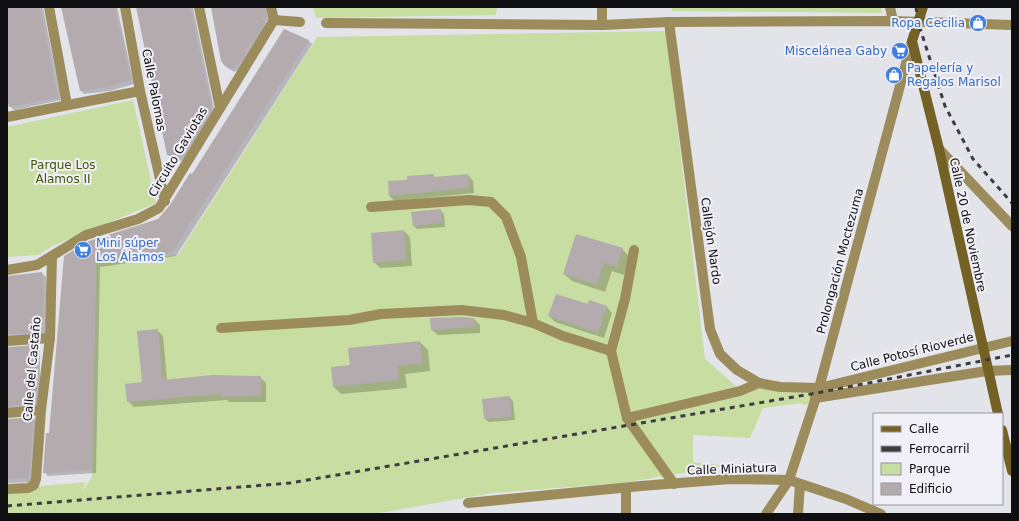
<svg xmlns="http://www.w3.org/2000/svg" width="1019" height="521" font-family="'DejaVu Sans',sans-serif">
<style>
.green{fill:#c8dda2}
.shadow{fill:#0003}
.building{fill:#b3abae}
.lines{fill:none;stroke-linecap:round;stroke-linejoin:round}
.minor{stroke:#9c8c5c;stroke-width:10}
.tertiary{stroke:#9c8c5c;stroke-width:10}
.secondary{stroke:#746225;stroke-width:10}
.rail{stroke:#3d3d40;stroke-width:3;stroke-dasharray:5 5;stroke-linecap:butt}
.labels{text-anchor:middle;stroke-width:4;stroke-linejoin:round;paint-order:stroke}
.shop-label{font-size:12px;fill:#366cbe;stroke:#f1f0f8;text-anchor:end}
.street-label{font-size:12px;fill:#0f0f11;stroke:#f1f0f8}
.park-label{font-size:12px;fill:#3f5204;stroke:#f1f0f8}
</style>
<rect width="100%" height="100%" fill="#e3e3ea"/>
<g class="green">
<path d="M313,7h184l-1,8 -180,3z"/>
<path d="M672,7h209l1,6 -210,-2z"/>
<path d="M666,31l39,328 32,28 -4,1 80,2 -2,14 -9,1 -1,-2 -38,5 -13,30 -57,-3v27l34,4 -106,17 -128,10 -119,21h-367v-25l79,-7 -5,11 11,-16 4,-214 82,-8 139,-218z"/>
<path d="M133,100l23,103 -104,43 -14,9 -31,2v-130z"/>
</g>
<g class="shadow">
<path d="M7,7h36l18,93 -47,10 -4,-4 -3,-13z"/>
<path d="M62,7h55l17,77 -24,7 -26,3 -3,-3z"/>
<path d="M137,7h56l22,106 -28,46 -7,2 -8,-3 -4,-4z"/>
<path d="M212,7h57l1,13 -5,2 4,3 -25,42 -10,5 -9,-6z"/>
<path d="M308,40l4,4 -136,212 -76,11 -4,206 -48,3 -4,-4 6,-38 15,-177 94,-37 33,-45z"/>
<path d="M433,175l3,3 32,-3 5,6 1,12 -79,8 -6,-5 19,-15z"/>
<path d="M440,210l4,4 1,13 -28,2 -3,-3z"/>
<path d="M404,231l6,6 2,29 -32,2 -6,-6z"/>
<path d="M622,249l8,8 -6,18 -12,-4 -7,21 -33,-11 -8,-7z"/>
<path d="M42,273l4,4 1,26 -2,32 -38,2v-60z"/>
<path d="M589,306l18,1 5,6 -8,25 -49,-16 -6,-6z"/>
<path d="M474,319l6,6v8l-42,2 -6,-5z"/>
<path d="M157,330l6,6 4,44 93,-3 6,6v19h-37l-2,-2 -93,7 -6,-6 15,-18z"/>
<path d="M420,342l8,8 2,21 -25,3 2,14 -66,6 -8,-8 18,-20z"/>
<path d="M36,347l4,3v43l-1,14 -32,4v-62z"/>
<path d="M509,397l4,4 2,19 -26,2 -4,-3z"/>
<path d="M34,418l3,4 -4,60 -26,1v-63z"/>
</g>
<g class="building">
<path d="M7,7h33l18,90 -49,10 -2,-9z"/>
<path d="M61,7h54l16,74 -25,6 -26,4z"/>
<path d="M136,7h54l22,102 -29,47 -8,1 -8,-2z"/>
<path d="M211,7h54l2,10 -6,1 5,3 -10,17 -11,12v4l-5,9 -5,4 -5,2 -5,-3 -4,-5z"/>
<path d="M284,29l25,11 -137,212 -76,11 -4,207 -49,3 3,-40h3l15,-177 25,-15 69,-22 12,-14 20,-32 2,1z"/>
<path d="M434,174v3l34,-3 1,14 -80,8 -1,-15 19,-1v-4z"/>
<path d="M441,209l1,14 -29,3 -2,-14z"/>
<path d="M404,230l3,30 -34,3 -2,-30z"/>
<path d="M576,234l47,14 -6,19 -13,-4 -7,22 -34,-11z"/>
<path d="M42,272l2,27 -2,33 -35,2v-58z"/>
<path d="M556,294l32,10 1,-4 18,6 -9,27 -50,-17z"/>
<path d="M462,317l12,1 1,9 -44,3 -1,-12z"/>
<path d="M158,329l5,51 49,-5 49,1v20l-39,1v-3l-95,8 -2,-18 17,-2 -5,-51z"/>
<path d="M420,341l3,22 -25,3 1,14 -66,7 -2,-20 19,-2 -2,-17z"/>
<path d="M36,345l1,44 -2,15 -28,2v-59z"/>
<path d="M510,396l2,21 -28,2 -2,-20z"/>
<path d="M34,417l-5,61 -22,1v-60z"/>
</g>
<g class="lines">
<g class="minor">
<path d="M49,7l18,98"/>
<path d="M125,7l15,84 25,110"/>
<path d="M199,7l21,101"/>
<path d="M890,7l3,14"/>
<path d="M274,20l26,2"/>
<path d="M669,22l41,307 10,25 17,16 22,13 21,4 39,1 193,-47"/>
<path d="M326,23l276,2 67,-3 224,-1 119,4"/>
<path d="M602,25v-18"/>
<path d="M7,117l133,-26"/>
<path d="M939,149l73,77"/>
<path d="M371,207l98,-7 22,2 15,15 15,40 12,66"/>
<path d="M634,250l-9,49 -14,52 16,67 47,66"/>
<path d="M7,270l30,-5 49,-30 52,-16 21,-11 115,-188 -3,-13"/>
<path d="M221,328l128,-8 32,-6 81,-4 42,5 29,8 30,13 48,15"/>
<path d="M7,341l43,-3"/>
<path d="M815,398l172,-27 25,-1"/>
<path d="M7,413l34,-3"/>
<path d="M627,418l113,-27 19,-8"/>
<path d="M626,488v26"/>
<path d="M7,489l21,-1 6,-3 2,-6 5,-69 9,-72 2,-82"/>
<path d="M468,503l173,-17 89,-7 59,1 57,19 35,15"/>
<path d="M798,514l2,-30"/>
</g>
<path class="tertiary" d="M766,514l23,-34 30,-92 93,-347"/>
<g class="secondary">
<path d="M923,7l-11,34 27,108 59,265"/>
<path d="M1002,430l10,41"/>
</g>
<g class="rail">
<path d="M916,7l2,15 27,84 28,53 39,44"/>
<path d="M7,506l283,-23 527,-90 195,-38"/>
</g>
</g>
<defs>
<symbol id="shop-disc" viewBox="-11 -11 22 22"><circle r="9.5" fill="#3f7fe0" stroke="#f1f0f8"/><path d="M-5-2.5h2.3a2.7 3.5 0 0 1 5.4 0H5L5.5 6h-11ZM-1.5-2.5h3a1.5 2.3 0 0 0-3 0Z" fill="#fff"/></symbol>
<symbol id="supermarket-disc" viewBox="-11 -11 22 22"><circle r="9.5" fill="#3f7fe0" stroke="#f1f0f8"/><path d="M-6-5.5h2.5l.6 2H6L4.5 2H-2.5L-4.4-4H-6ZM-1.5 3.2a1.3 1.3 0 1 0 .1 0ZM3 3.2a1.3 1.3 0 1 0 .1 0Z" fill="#fff"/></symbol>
</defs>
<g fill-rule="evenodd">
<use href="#shop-disc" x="968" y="13" width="20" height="20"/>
<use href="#supermarket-disc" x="890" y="41" width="20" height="20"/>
<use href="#shop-disc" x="884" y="65" width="20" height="20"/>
<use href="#supermarket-disc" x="73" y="240" width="20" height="20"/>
</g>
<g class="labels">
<g class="shop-label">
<text x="965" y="27">Ropa Cecilia</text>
<text x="887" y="55">Miscelánea Gaby</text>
<text x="907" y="72" text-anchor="start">Papelería y<tspan x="907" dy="14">Regalos Marisol</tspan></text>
<text x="96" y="247" text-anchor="start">Mini súper<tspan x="96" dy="14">Los Álamos</tspan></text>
</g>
<g class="street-label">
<text transform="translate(154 90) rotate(79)" y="4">Calle Palomas</text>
<text transform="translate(178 152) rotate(-59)" y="4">Circuito Gaviotas</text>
<text transform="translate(968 225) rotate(78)" y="4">Calle 20 de Noviembre</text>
<text transform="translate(711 241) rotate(82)" y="4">Callejón Nardo</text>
<text transform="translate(840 261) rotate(-75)" y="4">Prolongación Moctezuma</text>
<text transform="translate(912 352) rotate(-14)" y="4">Calle Potosí Rioverde</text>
<text transform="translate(32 369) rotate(-85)" y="4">Calle del Castaño</text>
<text transform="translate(732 469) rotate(-2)" y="4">Calle Miniatura</text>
</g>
<g class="park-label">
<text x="63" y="169">Parque Los<tspan x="63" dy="14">Alamos II</tspan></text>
</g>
</g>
<rect width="1019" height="521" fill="none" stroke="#0f0f11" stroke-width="16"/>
<rect x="873" y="413" width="130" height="92" fill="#f1f0f8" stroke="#97969c"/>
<rect x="881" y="426" width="20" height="6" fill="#746225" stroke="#97969c"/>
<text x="909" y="433" font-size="12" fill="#0f0f11">Calle</text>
<rect x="881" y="446" width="20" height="6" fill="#3d3d40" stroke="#97969c"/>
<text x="909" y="453" font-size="12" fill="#0f0f11">Ferrocarril</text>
<rect x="881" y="463" width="20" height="12" fill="#c8dda2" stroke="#97969c"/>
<text x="909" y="473" font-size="12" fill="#0f0f11">Parque</text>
<rect x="881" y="483" width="20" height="12" fill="#b3abae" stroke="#97969c"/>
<text x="909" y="493" font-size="12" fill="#0f0f11">Edificio</text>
</svg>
